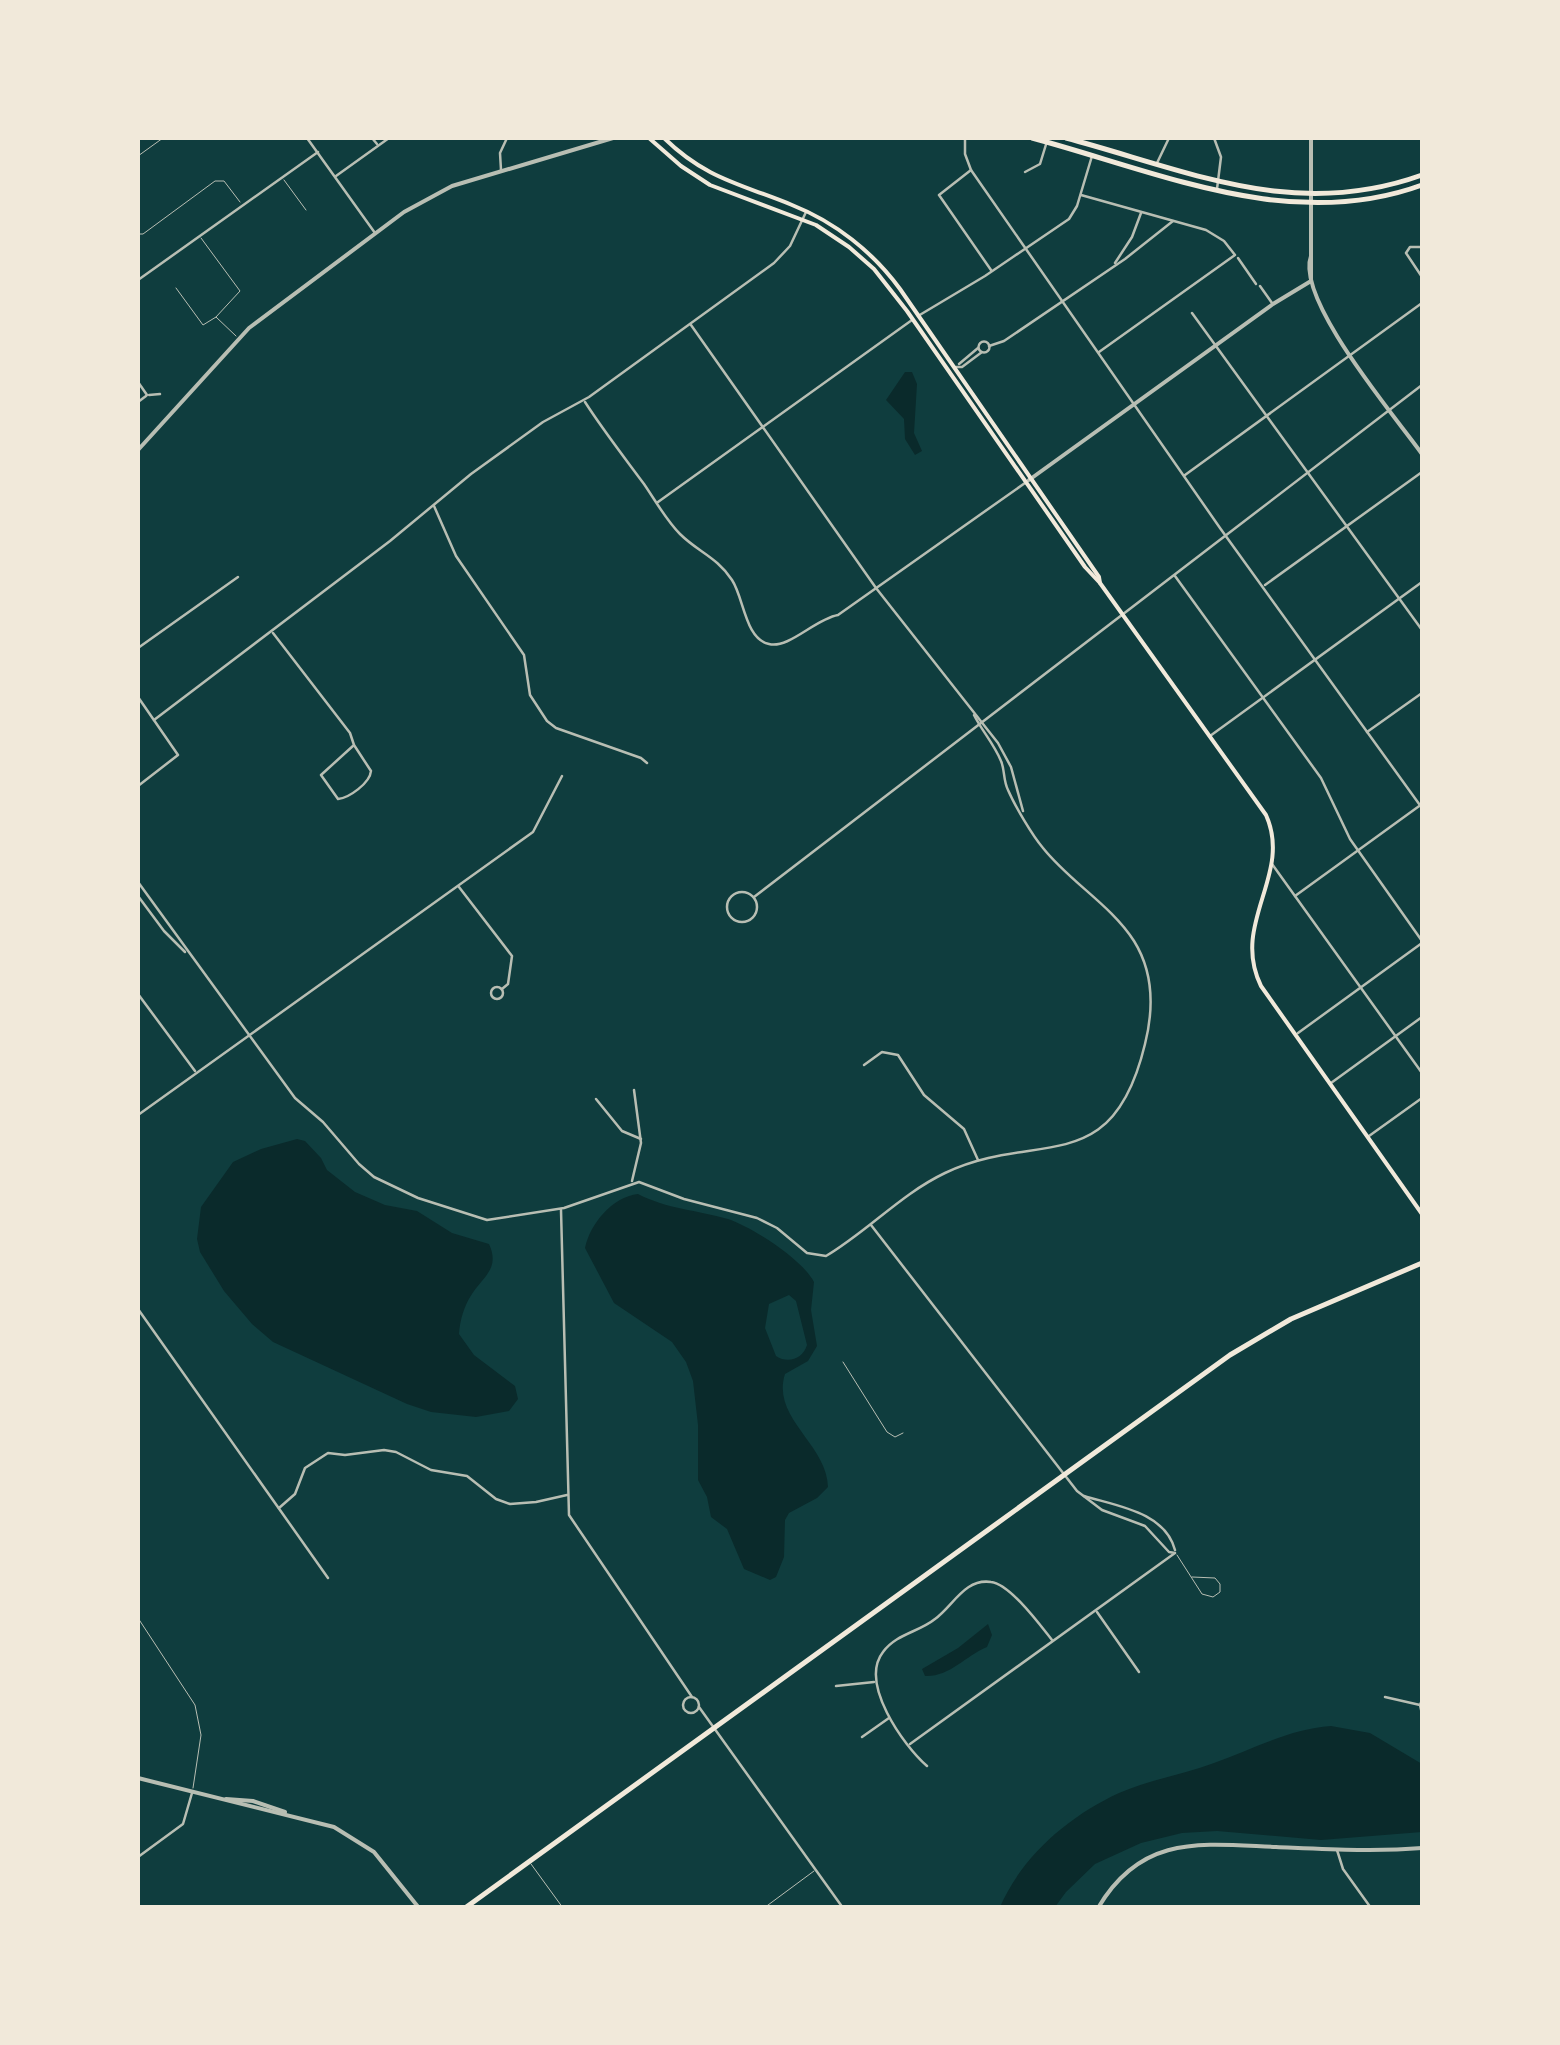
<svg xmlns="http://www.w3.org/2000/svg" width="1560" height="2045" font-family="'Nunito Sans',sans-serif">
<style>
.water{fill:#0a2a2b;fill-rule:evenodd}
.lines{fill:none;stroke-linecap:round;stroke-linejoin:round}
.service{stroke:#b8beb3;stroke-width:1}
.pedestrian{stroke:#b8beb3;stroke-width:2.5}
.minor{stroke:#b8beb3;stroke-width:2.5}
.tertiary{stroke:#b8beb3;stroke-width:4}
.secondary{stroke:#f1e9da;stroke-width:4}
.primary{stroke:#f1e9da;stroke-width:5}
</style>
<rect width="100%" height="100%" fill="#0f3d3e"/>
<g class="water">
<path d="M905,372h7l5,12 -3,49 8,18 -7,4 -10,-16 -1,-20 -18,-19z"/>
<path d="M297,1139l8,2 16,17 6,12 28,22 30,13 32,6 35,22 37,11c11,24 -5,32 -17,50 -8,12 -12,26 -13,40l15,21 41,31 3,13 -9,12 -33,6 -45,-5 -24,-8 -134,-62 -21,-18 -28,-33 -24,-39 -3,-13 4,-32 32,-45 28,-13z"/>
<path d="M638,1194c29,15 59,16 90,25 24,8 74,40 86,63l-3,28 6,36 -9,15 -23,13c-14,44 42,70 43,113l-11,11 -28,15 -4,7 -1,37 -8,20 -6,3 -26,-11 -17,-40 -16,-12 -4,-20 -9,-17v-55l-5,-44 -7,-19 -14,-20 -58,-39 -29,-55c5,-24 27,-51 53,-54zM789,1295l7,6 11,44c-4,14 -19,19 -31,11l-11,-28 4,-24z"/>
<path d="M988,1624l4,11 -5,12c-22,9 -37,30 -62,29l-3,-7 36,-21z"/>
<path d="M1331,1726l39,7 52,31v68l-101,8 -104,-9 -35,2 -41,10 -46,21 -29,28 -11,15h-55c22,-51 69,-91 119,-114 30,-13 65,-19 95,-30 39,-14 75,-34 117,-37z"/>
</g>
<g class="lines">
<g class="service">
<path d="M138,156l25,-18"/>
<path d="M284,180l22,30"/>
<path d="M138,234h5l72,-53h9l16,21"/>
<path d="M201,238l39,53 -24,26"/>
<path d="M176,288l27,37 13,-8 20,19"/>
<path d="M843,1362l44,70 8,5 8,-4"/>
<path d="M1177,1555l25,39 11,3 7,-5v-8l-5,-6 -23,-1"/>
<path d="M138,1618l57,87 6,30 -8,53"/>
<path d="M531,1864l32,44"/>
<path d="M764,1908l50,-37"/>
</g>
<path class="pedestrian" d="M1238,258l18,26"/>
<g class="minor">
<path d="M307,138l68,95"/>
<path d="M372,138l5,6"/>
<path d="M965,138v16l6,16 249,358 202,280"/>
<path d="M1214,138l7,19 -4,32"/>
<path d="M1157,163l12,-25"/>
<path d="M501,170l-1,-17 7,-15"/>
<path d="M971,170l-32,25 52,75"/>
<path d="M1025,172l15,-8 8,-26"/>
<path d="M336,176l53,-38"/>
<path d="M1081,195l125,35 18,11 11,14 -136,97"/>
<path d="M1422,247h-12l-4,6 16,24"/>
<path d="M1115,263l17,-26 9,-24"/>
<path d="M138,280l180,-128"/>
<path d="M1260,286l12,17"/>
<path d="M1192,313l230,317"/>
<path d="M918,316l67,-40 84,-57 8,-13 15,-50"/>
<path d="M691,325l185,263 122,155 13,24 12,44"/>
<circle cx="984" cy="347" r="5.5"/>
<path d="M989,346l15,-5 121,-82 48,-38"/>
<path d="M959,364l19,-16"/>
<path d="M956,367h6l20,-15"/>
<path d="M138,382l9,13"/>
<path d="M149,395l11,-1"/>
<path d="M138,402l8,-6"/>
<path d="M585,402c18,28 39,55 59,82 11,16 22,36 36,50 18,18 37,23 52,46 12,18 13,59 37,64 20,5 46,-25 69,-29l187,-132"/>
<path d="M1185,475l237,-172"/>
<path d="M658,502l254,-182"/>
<path d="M434,506l22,50 68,99 6,40 17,26 9,7 85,30 6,5"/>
<path d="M1175,576l146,202 29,61 72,102"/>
<path d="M1265,585l157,-113"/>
<path d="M273,633l77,100 4,12 17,26c-1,12 -22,27 -33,28l-17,-24 33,-30"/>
<path d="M138,648l100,-71"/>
<path d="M138,697l40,58 -40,31"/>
<path d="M154,720l236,-179 81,-67 72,-52 46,-25 185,-134 16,-17 16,-34"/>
<path d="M1367,732l55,-39"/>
<path d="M1210,736l212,-154"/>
<path d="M1272,864l150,209"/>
<path d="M138,882l157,216 28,24 36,42 15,13 44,21 69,22 77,-12 75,-26 45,17 73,19 20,10 30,25 19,3c42,-25 75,-62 119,-83 92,-44 167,9 200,-129 9,-36 9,-71 -11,-103 -23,-36 -64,-59 -91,-93 -11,-13 -28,-42 -35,-58 -5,-10 -3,-20 -7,-29 -7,-17 -19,-30 -27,-46"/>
<path d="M459,887l53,69 -4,28 -6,5"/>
<circle cx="742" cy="907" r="15"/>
<path d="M138,896l26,35 21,21"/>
<path d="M1295,896l127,-92"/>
<path d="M754,897l668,-512"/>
<circle cx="497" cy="993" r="6"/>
<path d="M138,994l57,77"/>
<path d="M1298,1033l124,-90"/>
<path d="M864,1065l18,-13 16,3 26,40 40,34 14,31"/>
<path d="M1331,1083l91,-66"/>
<path d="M596,1099l26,32 19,8"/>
<path d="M138,1115l395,-283 29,-56"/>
<path d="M1369,1136l53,-38"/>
<path d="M632,1181l9,-38 -7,-53"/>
<path d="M561,1210l8,305 123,182"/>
<path d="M871,1225l206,266 25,19 43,16 24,26 6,1 -265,191"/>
<path d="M138,1309l190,269"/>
<path d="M1084,1496c33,10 81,16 91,54"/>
<path d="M279,1508l16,-14 10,-26 23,-15 17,2 39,-5 12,2 35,18 36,6 29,23 14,5 26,-2 31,-7"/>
<path d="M1097,1612l42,60"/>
<path d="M836,1686l38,-4"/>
<path d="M1385,1697l35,8"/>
<circle cx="691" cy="1705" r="8"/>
<path d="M1422,1700l-2,5 2,9"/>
<path d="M699,1707l144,201"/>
<path d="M862,1737l27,-19"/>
<path d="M927,1766c-24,-21 -68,-83 -44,-114 13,-18 36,-20 52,-33 18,-13 30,-41 56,-37 19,2 49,43 61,58"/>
<path d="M1337,1850l6,19 28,39"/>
<path d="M138,1857l45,-33 9,-31"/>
</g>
<g class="tertiary">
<path d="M1311,138v118"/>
<path d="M1311,281v-25c-16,43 84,160 111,198"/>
<path d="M138,450l111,-122 155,-116 48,-26 161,-48"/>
<path d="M1029,480l244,-176 38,-23"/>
<path d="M138,1778l196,49 40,25 45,56"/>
<path d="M226,1799l27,2 32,11"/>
<path d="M1098,1908c44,-75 105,-64 178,-61 48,2 98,5 146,1"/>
</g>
<g class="secondary">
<path d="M649,138l32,28 29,19 106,40 33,22 25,22 33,42 178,256 15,16 166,232c27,60 -36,108 -5,171l161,228"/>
<path d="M664,138c42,41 77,46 128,67 43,17 81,47 108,84l199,288 1,6"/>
</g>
<g class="primary">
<path d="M1032,138c127,34 259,95 390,47"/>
<path d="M1066,138c124,33 228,83 356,37"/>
<path d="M465,1908l765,-553 61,-36 131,-56"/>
</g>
</g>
<rect width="1560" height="2045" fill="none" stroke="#f1e9da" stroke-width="280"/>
</svg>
